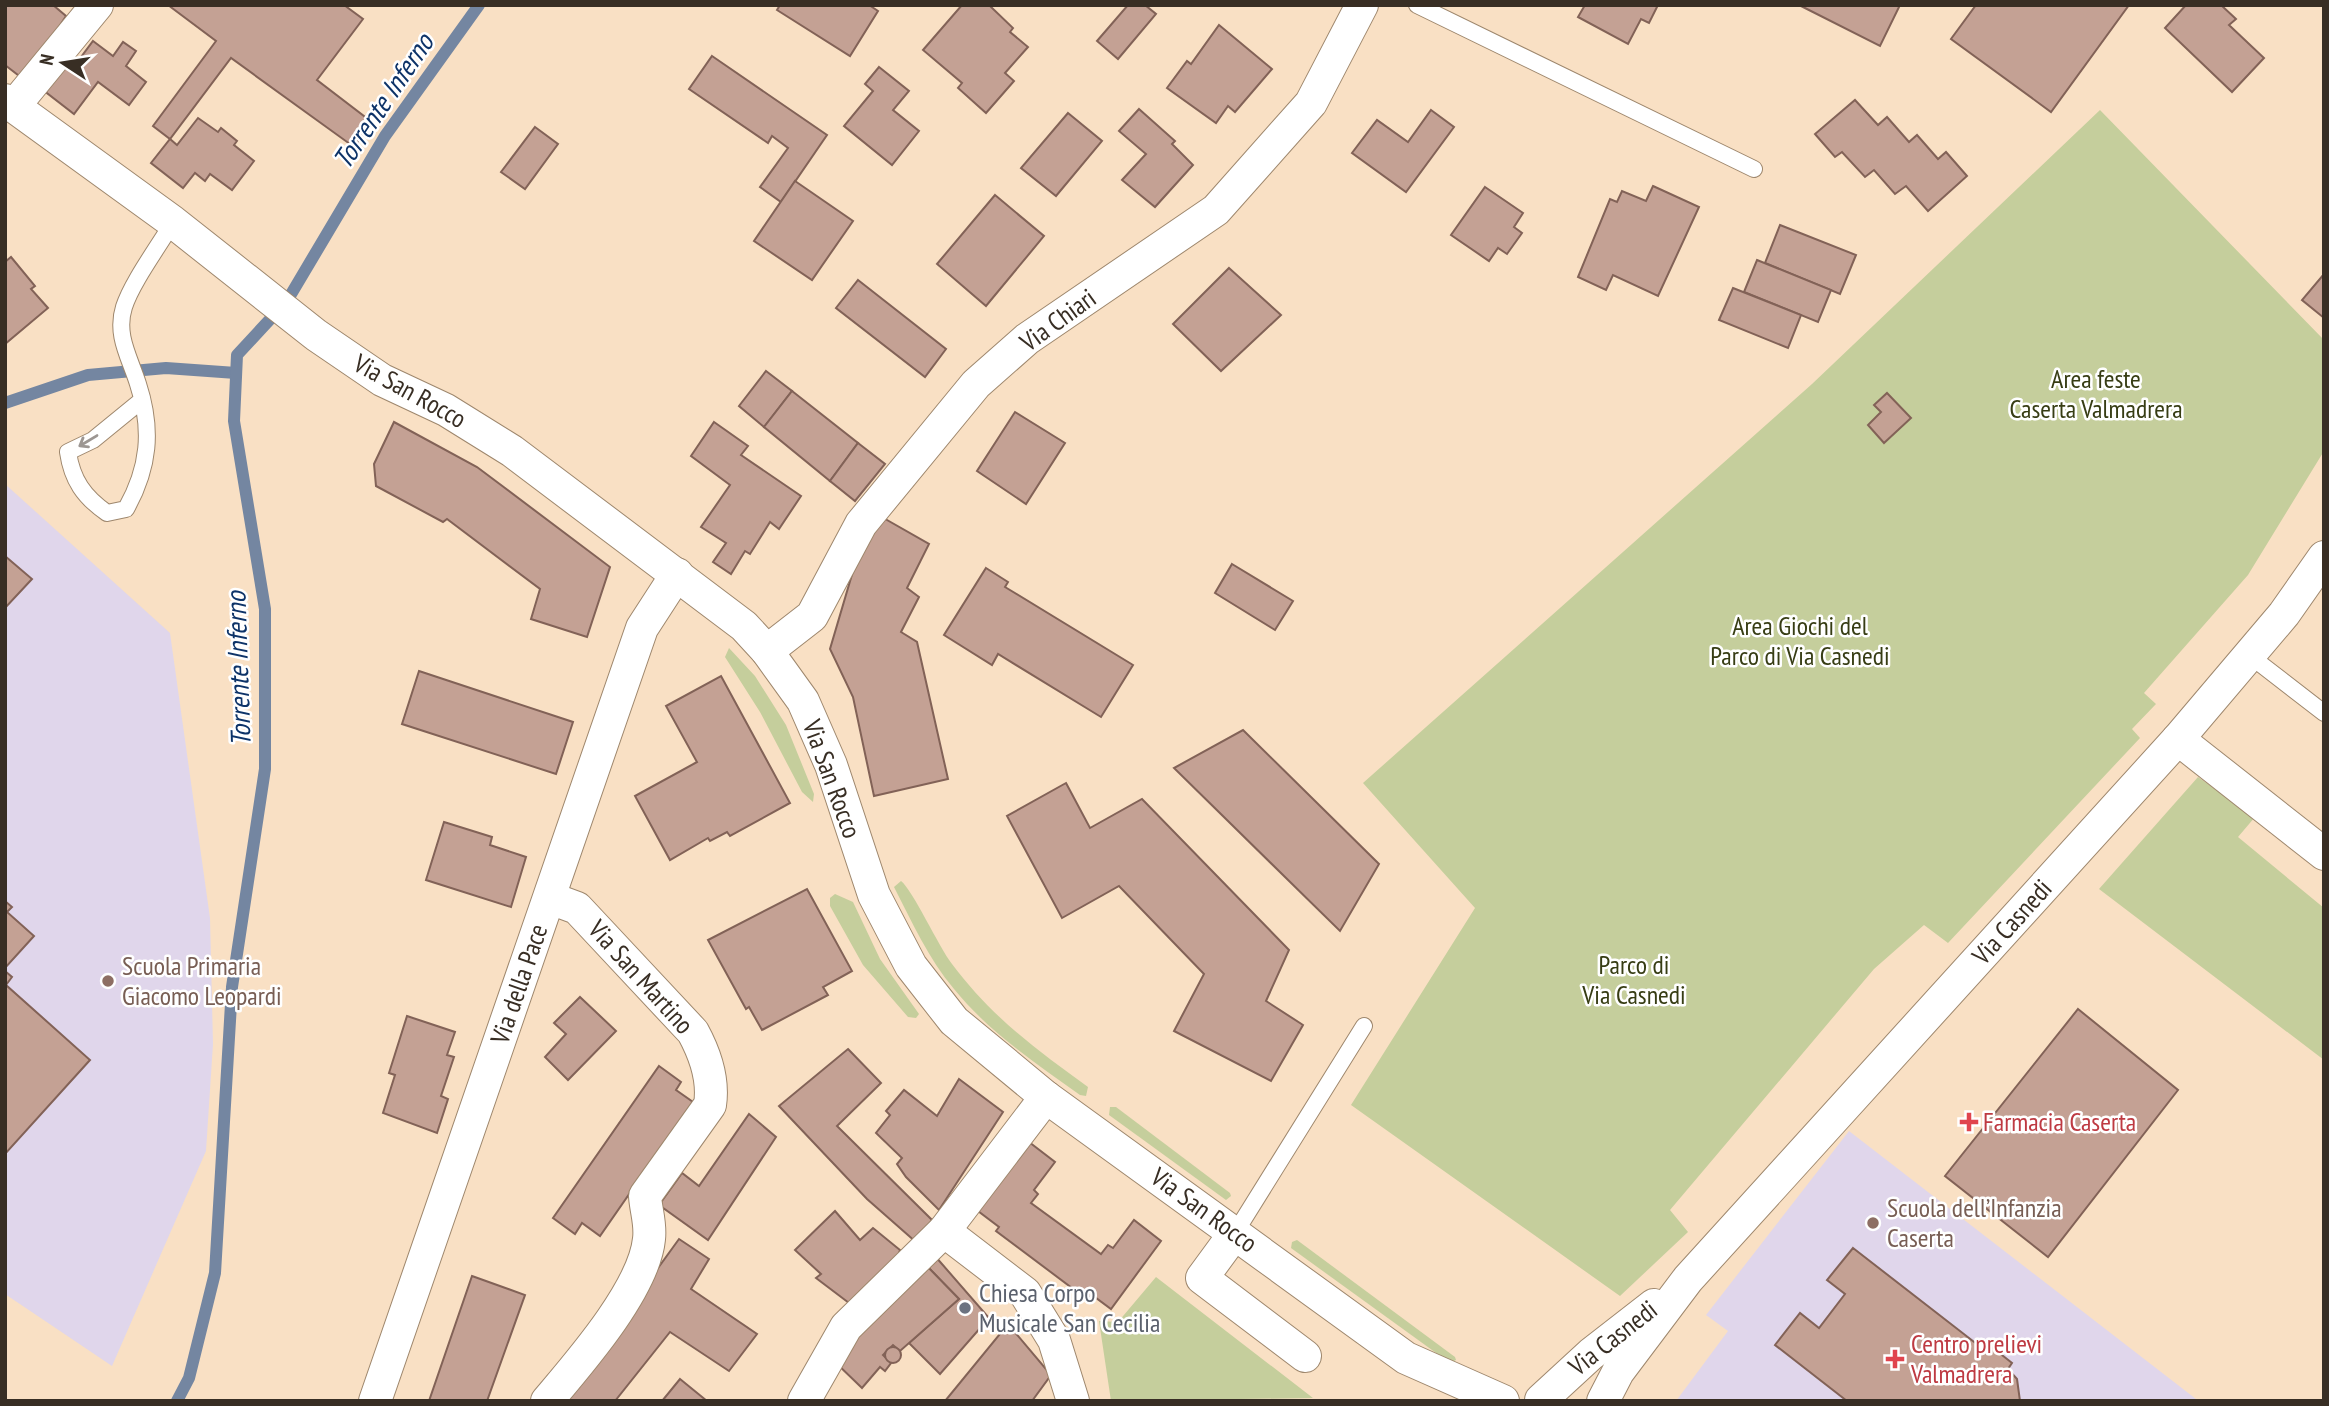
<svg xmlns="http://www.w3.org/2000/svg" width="2329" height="1406" font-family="'PT Sans Narrow',sans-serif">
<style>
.education{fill:#e0d6eb}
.green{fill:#c5ce9c}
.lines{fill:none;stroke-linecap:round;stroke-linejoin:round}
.stream{stroke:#7486a1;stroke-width:12}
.building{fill:#c4a194;stroke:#826257;stroke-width:2}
.service-casing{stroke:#9e876d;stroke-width:18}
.minor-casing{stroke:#9e876d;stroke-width:34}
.service{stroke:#fff;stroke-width:16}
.minor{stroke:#fff;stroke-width:32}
.oneway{stroke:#9c9692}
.education-dot{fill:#8d6e63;stroke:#fff;stroke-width:2.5}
.health-dot{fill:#e0444e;stroke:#fff;stroke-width:2.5}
.worship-dot{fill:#6b7280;stroke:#fff;stroke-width:2.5}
.labels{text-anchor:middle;stroke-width:5;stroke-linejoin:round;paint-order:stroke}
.street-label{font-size:26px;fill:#382e24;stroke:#fff}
.park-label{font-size:26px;fill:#373d14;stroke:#fff}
.education-label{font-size:26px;fill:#785e54;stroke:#fff;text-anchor:start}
.health-label{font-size:26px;fill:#be3a42;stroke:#fff;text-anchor:start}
.worship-label{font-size:26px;fill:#5b616d;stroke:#fff;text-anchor:start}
.water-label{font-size:28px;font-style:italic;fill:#0d3368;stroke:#fff}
</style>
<rect width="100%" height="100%" fill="#f9e0c4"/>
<g class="education">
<path d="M5,484l165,149 40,285 3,126 -7,107 -94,215 -107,-72z"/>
<path d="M1849,1131l347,268 -1,2h-519l52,-70 -22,-16z"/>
</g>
<g class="green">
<path d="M2100,110l224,230v111l-76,124 -104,118 12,11 -24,25 8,9 -192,205 -24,-18 -50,44 -204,241 18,22 -68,64 -269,-191 124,-197 -112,-125 449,-399z"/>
<path d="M729,648l26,28 31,49 28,69 -1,8 -11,-10 -42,-80 -35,-55z"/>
<path d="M2198,777l57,40 -17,20 86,71v152l-225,-171z"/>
<path d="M901,881c11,8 38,66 51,83 39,52 83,85 136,123l-2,9 -6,-1c-45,-32 -91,-63 -126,-106 -26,-31 -42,-67 -60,-102z"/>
<path d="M835,894l18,8 27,57 39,55 -3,4 -8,-1 -45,-52 -33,-59v-8z"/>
<path d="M1110,1107h6l114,86 1,3 -5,4 -117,-85z"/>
<path d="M1297,1240l158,117 1,3 -6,3 -159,-115 1,-6z"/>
<path d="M1156,1277l157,121 -202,3 -12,-80 19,1z"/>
</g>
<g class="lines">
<g class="stream">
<path d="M5,403l83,-28 78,-7 70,5"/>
<path d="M177,1401l12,-23 26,-105 17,-286 33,-218v-160l-31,-188 3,-66 50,-54 98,-165 94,-131"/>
</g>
</g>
<g class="building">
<path d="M5,5h48l13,11 -38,60 -10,-1 -13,-10z"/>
<path d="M168,5h176l19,14 -46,61 56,43 -19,24 -123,-89 -61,81 -17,-13 63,-85z"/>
<path d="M780,5h89l9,6 -28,45 -73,-46z"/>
<path d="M962,5h27l24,23 -3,4 18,15 -23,26 9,8 -28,32 -28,-25 4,-5 -39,-33z"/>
<path d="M1128,5h17l11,9 -38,45 -21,-18z"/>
<path d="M1585,5h73l-9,18 -8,-4 -13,25 -50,-27z"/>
<path d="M1799,5h101l-20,41z"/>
<path d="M1976,5h153l-78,107 -100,-73z"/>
<path d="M2186,5h35l15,14 -7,6 35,33 -32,34 -67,-64z"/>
<path d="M1219,25l53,44 -37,43 -7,-6 -12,17 -49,-35 20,-27 4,3z"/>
<path d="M93,41l20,15 10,-14 13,9 -10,15 20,16 -17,23 -31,-23 -24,32 -31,-24 26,-36 9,7z"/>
<path d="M712,56l115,79 -46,67 -21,-15 28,-39 -16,-12 -4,7 -79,-54z"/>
<path d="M879,67l30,24 -16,19 26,21 -27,34 -48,-39 29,-35 -8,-7z"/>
<path d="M1855,100l23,25 9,-8 22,25 8,-7 21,24 8,-7 21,24 -39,35 -22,-25 -11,8 -21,-24 -9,7 -23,-25 -7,5 -20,-23z"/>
<path d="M1139,109l36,32 -3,3 21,21 -38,42 -33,-27 24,-26 -27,-23z"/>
<path d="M1431,110l23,17 -48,65 -54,-39 25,-33 31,22z"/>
<path d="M1068,113l34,28 -46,55 -35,-28z"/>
<path d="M198,118l20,14 3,-4 16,13 -3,4 20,16 -22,29 -22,-16 -5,7 -10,-8 -12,15 -32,-25 19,-24 7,6z"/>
<path d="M535,127l23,17 -33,45 -24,-17z"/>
<path d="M795,181l58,40 -41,59 -58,-39z"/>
<path d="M1653,186l46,21 -41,89 -45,-21 -7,15 -28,-13 32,-78 7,3 5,-11 24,10z"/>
<path d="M1485,187l38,26 -9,14 8,6 -15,21 -9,-6 -9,13 -38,-26z"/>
<path d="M995,195l49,41 -58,70 -49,-42z"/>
<path d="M1780,225l76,30 -16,39 -75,-31z"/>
<path d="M11,257l24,29 -4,3 17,19 -43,36v-82z"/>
<path d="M1757,260l74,30 -13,32 -74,-30z"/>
<path d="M1229,268l52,47 -60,56 -48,-47z"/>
<path d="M2324,274v44l-22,-18z"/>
<path d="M858,280l88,69 -21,28 -89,-69z"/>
<path d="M1733,288l68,27 -13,33 -69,-28z"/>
<path d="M766,371l26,20 -28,36 -25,-21z"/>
<path d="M792,391l66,52 -28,38 -66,-54z"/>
<path d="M1887,393l24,25 -27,25 -16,-18 13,-13 -7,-7z"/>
<path d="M1015,412l50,31 -39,61 -49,-33z"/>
<path d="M394,422l83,45 133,100 -23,70 -56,-18 9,-30 -93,-70 -4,3 -67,-36 -2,-22z"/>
<path d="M714,422l34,24 -7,9 60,41 -22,33 -9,-7 -20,32 -5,-3 -14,23 -18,-12 13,-19 -25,-16 29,-42 -39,-29z"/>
<path d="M858,443l27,21 -30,37 -25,-20z"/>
<path d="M880,516l49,28 -22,44 12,9 -18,35 16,10 31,137 -74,17 -21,-99 -23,-48 26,-88z"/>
<path d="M5,556l27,23 -27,29z"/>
<path d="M1232,564l61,37 -18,29 -60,-37z"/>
<path d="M986,568l22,14 -3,5 128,78 -32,52 -103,-63 -6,11 -48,-30z"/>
<path d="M419,671l154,51 -17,52 -154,-50z"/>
<path d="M721,676l69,127 -60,33 -3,-4 -17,9 -2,-3 -38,22 -35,-64 62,-34 -31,-56z"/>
<path d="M1243,730l136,134 -39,67 -166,-163z"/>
<path d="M1066,783l24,45 52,-29 147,151 -23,51 37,24 -32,56 -97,-50 30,-57 -85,-88 -57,32 -55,-102z"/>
<path d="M444,822l48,15 -2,8 36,12 -15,50 -85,-27z"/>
<path d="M807,889l45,82 -29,16 5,8 -66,35 -13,-23 -3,2 -38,-69z"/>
<path d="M5,901l7,6 -5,5 27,24 -29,32z"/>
<path d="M5,971l7,6 -6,8 84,75 -85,94z"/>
<path d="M580,997l36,34 -48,49 -23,-23 21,-23 -12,-11z"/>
<path d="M2078,1009l100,81 -130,167 -103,-81z"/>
<path d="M407,1016l48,16 -8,23 7,2 -13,39 7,3 -11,34 -54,-20 12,-38 -6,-2z"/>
<path d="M848,1049l33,34 -44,43 95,94 -15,23 -50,-44 -88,-93z"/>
<path d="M659,1066l22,16 -5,8 17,12 -93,134 -18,-13 -7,11 -22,-16z"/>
<path d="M959,1079l44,33 -64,98 -33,-33 -9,-13 5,-6 -26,-25 14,-18 -4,-4 18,-21 33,26z"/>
<path d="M749,1114l27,23 -68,103 -49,-35 23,-32 17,13z"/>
<path d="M1029,1142l26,20 -21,28 4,4 -7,9 70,51 7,-9 5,3 21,-28 27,21 -50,68 -19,-14 -4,5 -92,-69 3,-4 -21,-16z"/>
<path d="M835,1211l25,29 13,-12 27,22 -3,9 -48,44 -33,-25 5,-4 -26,-24z"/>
<path d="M679,1239l30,20 -18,30 66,45 -28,37 -59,-39 -55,69h-53z"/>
<path d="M1853,1248l125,97 5,-5 29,23 -4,6 9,10 3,22h-173l-72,-56 25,-32 19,15 26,-34 -18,-14z"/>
<path d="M935,1256l54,62 -49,56 -31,-31 50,-44 -36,-37z"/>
<path d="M923,1262l36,37 -59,52 -7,-6 -10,10 8,8 -6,8 -5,-4 -18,21 -27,-26z"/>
<path d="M472,1276l53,19 -38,106h-58z"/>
<path d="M1008,1324l43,51 -19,26h-87z"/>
<circle cx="893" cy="1355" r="8"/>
<path d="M680,1379l27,22h-45z"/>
</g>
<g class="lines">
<defs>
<g id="service">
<path d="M1417,5l337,164"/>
<path d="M142,400l-49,40 -25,12c4,28 16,45 39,61l19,-4c23,-41 27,-79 12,-125 -8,-26 -23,-49 -14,-77 8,-25 35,-61 49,-85"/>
<path d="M2249,655l75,58"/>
<path d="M1235,1233l129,-207"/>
</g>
<g id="minor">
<path d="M5,100l168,122 143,113 66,45 64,30 66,41 232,175 23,25 36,50 28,64 43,130 37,71 43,55 92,76 360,261 97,43"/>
<path d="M14,106l83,-101"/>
<path d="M767,651l45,-35 49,-92 115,-140 51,-45 189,-129 95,-107 51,-98"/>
<path d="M2178,739l146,115"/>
<path d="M944,1231l81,62 29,47 19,61"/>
<path d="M1235,1233l-33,45 103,78"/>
<path d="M1541,1400l50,-46 63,-49"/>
<path d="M375,1401l267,-773 35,-54"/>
<path d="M547,1401c33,-39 97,-112 102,-162 2,-15 -3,-28 -4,-43l65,-91c4,-26 -5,-51 -17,-73l-116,-124 -27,-10"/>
<path d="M804,1401l42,-74 98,-96 102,-134"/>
<path d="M1603,1401l15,-29 70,-93 490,-540 106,-125 40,-57"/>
</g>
</defs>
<use href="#service" class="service-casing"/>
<use href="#minor" class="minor-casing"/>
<use href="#service" class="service"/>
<use href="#minor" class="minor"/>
</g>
<defs><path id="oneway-shaft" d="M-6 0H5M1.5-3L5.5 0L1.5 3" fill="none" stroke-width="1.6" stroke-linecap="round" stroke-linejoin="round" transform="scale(1.75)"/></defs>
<use class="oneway" href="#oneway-shaft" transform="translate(88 441) rotate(149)"/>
<g class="education-dot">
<circle cx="108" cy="981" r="7"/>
<circle cx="1873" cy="1223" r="7"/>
</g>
<g class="health-dot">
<path d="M1965.5 1111.5h7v7h7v7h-7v7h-7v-7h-7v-7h7z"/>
<path d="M1891.5 1348.5h7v7h7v7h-7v7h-7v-7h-7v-7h7z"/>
</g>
<circle class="worship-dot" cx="965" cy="1308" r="7"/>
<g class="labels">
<g class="street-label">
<text transform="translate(1058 320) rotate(-36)" y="9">Via Chiari</text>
<text transform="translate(410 391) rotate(29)" y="9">Via San Rocco</text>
<text transform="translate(832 779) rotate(70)" y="9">Via San Rocco</text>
<text transform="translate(2012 922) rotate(-48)" y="9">Via Casnedi</text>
<text transform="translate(641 977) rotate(48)" y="9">Via San Martino</text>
<text transform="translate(519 984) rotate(-71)" y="9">Via della Pace</text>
<text transform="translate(1204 1210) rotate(36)" y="9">Via San Rocco</text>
<text transform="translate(1613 1338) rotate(-38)" y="9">Via Casnedi</text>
</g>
<g class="park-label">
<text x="2096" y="388">Area feste<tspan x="2096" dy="30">Caserta Valmadrera</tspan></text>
<text x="1800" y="635">Area Giochi del<tspan x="1800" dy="30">Parco di Via Casnedi</tspan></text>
<text x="1634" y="974">Parco di<tspan x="1634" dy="30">Via Casnedi</tspan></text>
</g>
<g class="education-label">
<text x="122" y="975">Scuola Primaria<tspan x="122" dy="30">Giacomo Leopardi</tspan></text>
<text x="1887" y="1217">Scuola dell’Infanzia<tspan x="1887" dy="30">Caserta</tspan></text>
</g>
<g class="health-label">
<text x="1983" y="1131">Farmacia Caserta</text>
<text x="1911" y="1353">Centro prelievi<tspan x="1911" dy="30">Valmadrera</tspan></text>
</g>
<g class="worship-label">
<text x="979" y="1302">Chiesa Corpo<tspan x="979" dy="30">Musicale San Cecilia</tspan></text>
</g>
<g class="water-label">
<text transform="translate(383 101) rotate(-56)" y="10">Torrente Inferno</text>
<text transform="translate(238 669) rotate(-92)" y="10">Torrente Inferno</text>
</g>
</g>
<rect width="2329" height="1406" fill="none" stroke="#382e24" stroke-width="14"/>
<g transform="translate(63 63) rotate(282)" stroke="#ffffff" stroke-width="5" paint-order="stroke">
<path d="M0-5L12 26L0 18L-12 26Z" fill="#382e24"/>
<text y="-10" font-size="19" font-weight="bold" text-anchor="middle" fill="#382e24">N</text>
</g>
</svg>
